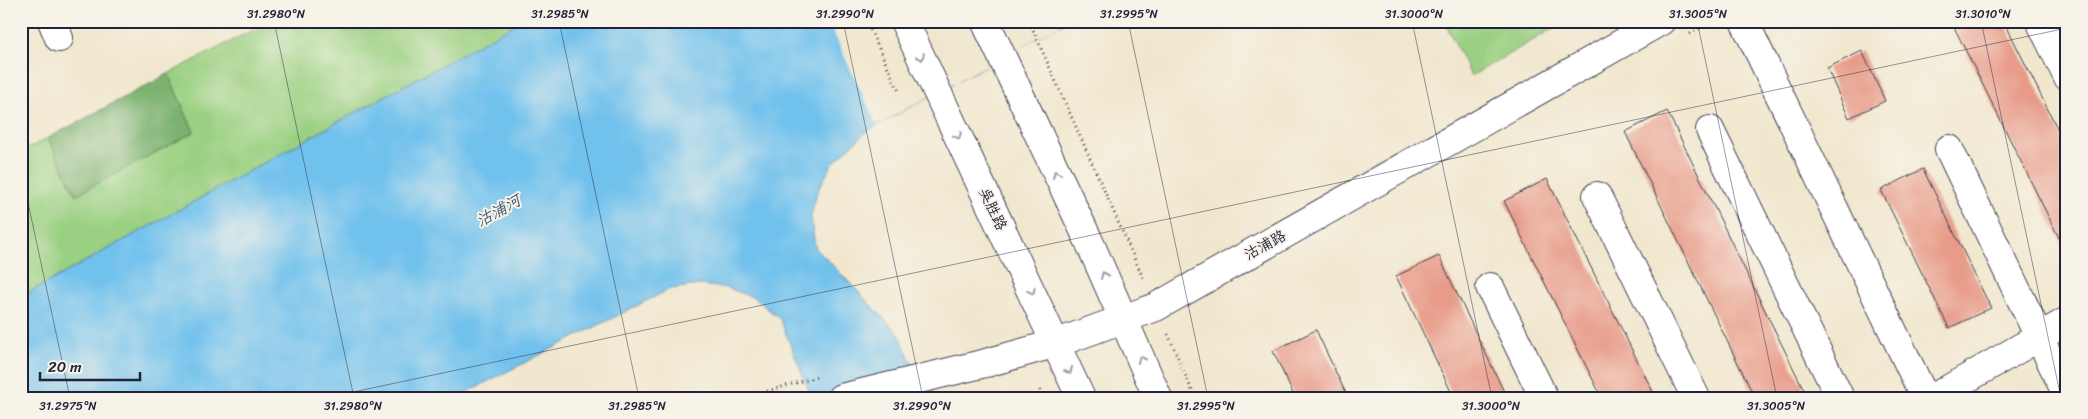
<svg xmlns="http://www.w3.org/2000/svg" width="2088" height="419" font-family="Sriracha,'LXGW WenKai TC',sans-serif">
<style>
.green{fill:#9ad081;stroke:#5e795e}
.forest{fill:#7bb26f;stroke:#4e6a55}
.water{fill:#71c1ed;stroke:#4a7294}
.pier{fill:#f1e7ce}
.building{fill:#e89b89}
.lines{fill:none;stroke-linecap:round;stroke-linejoin:round}
.minor-casing{stroke:#414051;stroke-width:30}
.tertiary-casing{stroke:#414051;stroke-width:30}
.secondary-casing{stroke:#414051;stroke-width:30}
.path{stroke:#414051;stroke-width:3;stroke-dasharray:1 4;stroke-linecap:butt}
.minor{stroke:#fff;stroke-width:28}
.tertiary{stroke:#fff;stroke-width:28}
.secondary{stroke:#fff;stroke-width:28}
.oneway{stroke:#9c9ca7}
.ticks{fill:none;stroke:#22223b;stroke-width:1;stroke-opacity:0.45}
.labels{text-anchor:middle;stroke-width:4;stroke-linejoin:round;paint-order:stroke}
.street-label{font-size:15px;fill:#22223b;stroke:#f7f3e8}
.water-label{font-size:16px;font-style:italic;fill:#3a5270;stroke:#f7f3e8}
.neatline{fill:none;stroke:#22223b;stroke-width:2}
.ticks-label{font-size:12px;text-anchor:middle;fill:#22223b}
</style>
<rect width="100%" height="100%" fill="#f7f3e8"/>
<filter id="ink" filterUnits="userSpaceOnUse"><feTurbulence type="fractalNoise" baseFrequency=".02" numOctaves="2"/><feDisplacementMap in="SourceGraphic" scale="10" xChannelSelector="R" yChannelSelector="G"/><feConvolveMatrix kernelMatrix="1 2 1 2 8 2 1 2 1" color-interpolation-filters="sRGB"/></filter>
<filter id="wash" filterUnits="userSpaceOnUse"><feTurbulence type="fractalNoise" baseFrequency=".0096" numOctaves="4" result="noise"/><feDisplacementMap in="SourceGraphic" scale="20" xChannelSelector="R" yChannelSelector="G"/><feGaussianBlur stdDeviation="1.12" result="paint"/><feColorMatrix in="noise" values="0 0 0 0 0 0 0 0 0 0 0 0 0 0 0 0 0 1.4 0 .05"/><feComposite in="paint" operator="in"/></filter>
<g filter="url(#wash)">
<rect width="100%" height="100%" fill="#f1e7ce"/>
<g class="green">
<path d="M270,21h251l-500,276v-145l27,-14 27,56 119,-62 -26,-58z"/>
<path d="M1444,21h122l-95,55z"/>
</g>
<path class="forest" d="M168,74l26,58 -118,63 -28,-57z"/>
<path class="water" d="M521,21h546l-200,110 -35,33 -15,28 -6,24 4,31 84,87 28,64h-115l-32,-79 -25,-21 -28,-10 -27,-3 -30,4 -215,109h-434v-101z"/>
<path class="pier" d="M828,21h230l2,4 -183,100z"/>
<g id="blocks">
<g class="building">
<path d="M1951,21h53l63,127v106z"/>
<path d="M1862,51l23,50 -36,17 -22,-50z"/>
<path d="M1667,111l139,283 -8,4h-43l-130,-266z"/>
<path d="M1923,169l68,139 -42,20 -68,-138z"/>
<path d="M1547,179l109,219h-54l-98,-197z"/>
<path d="M1439,256l68,142h-53l-58,-122z"/>
<path d="M1316,330l32,68h-53l-22,-47z"/>
</g>
</g>
</g>
<g filter="url(#ink)">
<use href="#blocks" fill-opacity="0" stroke="#414051" stroke-width="1"/>
<g class="lines">
<defs>
<g id="minor">
<path d="M52,21l7,17"/>
<path d="M1744,21l181,377"/>
<path d="M2040,21l27,55"/>
<path d="M1710,130l130,268"/>
<path d="M1949,149l118,246"/>
<path d="M1597,196l99,202"/>
<path d="M1490,287l54,111"/>
<path d="M1933,398l134,-77"/>
</g>
<path id="tertiary" d="M841,398l145,-35 71,-20 99,-36 505,-286"/>
<g id="secondary">
<path d="M904,21l177,377"/>
<path d="M985,21l103,218 70,159"/>
</g>
</defs>
<use href="#minor" class="minor-casing"/>
<use href="#tertiary" class="tertiary-casing"/>
<use href="#secondary" class="secondary-casing"/>
<g class="path">
<path d="M866,21l33,70"/>
<path d="M1029,21l114,257"/>
<path d="M1690,34l22,-13"/>
<path d="M1168,334l27,64"/>
<path d="M1040,390l3,8"/>
<path d="M743,398l74,-21"/>
</g>
<use href="#minor" class="minor"/>
<use href="#tertiary" class="tertiary"/>
<use href="#secondary" class="secondary"/>
</g>
<defs><path id="oneway-chevron" d="M-2-3.5L2.5 0L-2 3.5" fill="none" stroke-width="1.6" stroke-linecap="round" stroke-linejoin="round" transform="scale(1.25)"/></defs>
<g class="oneway">
<use href="#oneway-chevron" transform="translate(921 57) rotate(65)"/>
<use href="#oneway-chevron" transform="translate(958 136) rotate(65)"/>
<use href="#oneway-chevron" transform="translate(1056 174) rotate(-115)"/>
<use href="#oneway-chevron" transform="translate(1104 275) rotate(-114)"/>
<use href="#oneway-chevron" transform="translate(1032 291) rotate(64)"/>
<use href="#oneway-chevron" transform="translate(1141 359) rotate(-114)"/>
<use href="#oneway-chevron" transform="translate(1069 371) rotate(66)"/>
</g>
</g>
<path class="ticks" d="M274,21l80,377M559,21l80,377M843,21l80,377M1128,21l80,377M1412,21l80,377M1697,21l80,377M1981,21l80,377M21,170l49,228M325,398l1742,-370"/>
<g class="labels">
<g class="street-label">
<text transform="translate(993 209) rotate(65)" y="5">吴胜路</text>
<text transform="translate(1265 245) rotate(-29)" y="5">沽浦路</text>
</g>
<g class="water-label">
<text transform="translate(498 210) rotate(-29)" y="6">沽浦河</text>
</g>
</g>
<rect width="2088" height="419" fill="none" stroke="#f7f3e8" stroke-width="55"/>
<path d="M40 372v8h100v-8" fill="none" stroke="#22223b" stroke-width="2.5"/>
<text x="48" y="372" font-size="15" fill="#22223b" stroke="#f7f3e8" stroke-width="4" paint-order="stroke">20 m</text>
<rect x="28" y="28" width="2032" height="364" class="neatline"/>
<g class="ticks-label">
<text x="276" y="18">31.2980°N</text>
<text x="560" y="18">31.2985°N</text>
<text x="845" y="18">31.2990°N</text>
<text x="1129" y="18">31.2995°N</text>
<text x="1414" y="18">31.3000°N</text>
<text x="1698" y="18">31.3005°N</text>
<text x="1983" y="18">31.3010°N</text>
<text x="68" y="410">31.2975°N</text>
<text x="353" y="410">31.2980°N</text>
<text x="637" y="410">31.2985°N</text>
<text x="922" y="410">31.2990°N</text>
<text x="1206" y="410">31.2995°N</text>
<text x="1491" y="410">31.3000°N</text>
<text x="1776" y="410">31.3005°N</text>
</g>
</svg>
